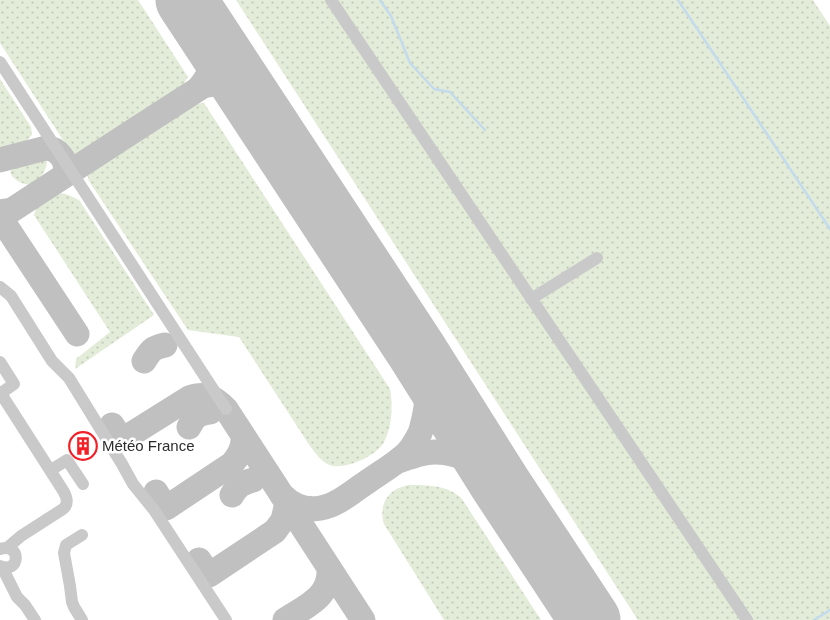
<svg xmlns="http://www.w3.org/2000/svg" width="830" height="620" font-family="Helvetica,sans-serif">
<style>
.grass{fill:url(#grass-dots)}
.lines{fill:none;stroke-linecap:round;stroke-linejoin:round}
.stream{stroke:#c3dbed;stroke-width:2.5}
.taxiway{stroke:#c0c0c0;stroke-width:25}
.runway{stroke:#c0c0c0;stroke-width:61}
.minor{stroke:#c9c9c9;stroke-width:12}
.labels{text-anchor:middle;stroke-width:5;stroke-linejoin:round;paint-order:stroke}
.poi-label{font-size:15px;fill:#2c2c2c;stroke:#fff;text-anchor:start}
</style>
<defs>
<pattern id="grass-dots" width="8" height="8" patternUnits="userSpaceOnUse" patternTransform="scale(1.25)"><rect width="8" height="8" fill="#e2ecd8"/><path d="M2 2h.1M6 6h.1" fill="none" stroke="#c2cbba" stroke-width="1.8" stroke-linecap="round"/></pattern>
</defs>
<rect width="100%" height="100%" fill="#fff"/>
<g class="grass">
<path d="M0,0h138l50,77 -7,11 -53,39 -46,29 -5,1 -5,-3 -72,-111z"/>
<path d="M236,0h577l17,26v594h-192z"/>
<path d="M0,79l31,48 1,8 -8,8 -24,7z"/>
<path d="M204,103l186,286c3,18 2,37 -6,53 -8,14 -35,26 -51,24 -10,-2 -17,-12 -23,-20l-71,-109 -51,-7 -99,-149 -2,-7 5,-8 83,-52 22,-10z"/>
<path d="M41,157h3l3,1c1,12 -7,21 -17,27 -8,-1 -17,-5 -20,-13l4,-4z"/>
<path d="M57,193l9,1 13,6 75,115 -79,54 1,-10 34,-27 -76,-117c5,-14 8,-19 23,-22z"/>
<path d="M409,485c17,0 40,0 53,14l79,121h-97l-60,-96c-4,-13 -1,-28 13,-35 3,-2 8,-3 12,-4z"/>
</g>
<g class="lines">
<g class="stream">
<path d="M380,0l11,16 19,47 24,26 16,3 35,38"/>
<path d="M678,0l152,229"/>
<path d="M814,620l16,-10"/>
</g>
<g class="taxiway">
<path d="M199,88c15,-17 17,-33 9,-54"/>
<path d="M0,160l46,-12c12,0 22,13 19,25"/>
<path d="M0,212l12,-2 115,-75 76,-49c24,-7 39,4 54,22"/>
<path d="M0,217l77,117"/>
<path d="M144,361c7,-11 8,-13 21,-16"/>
<path d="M112,425l10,15 67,-42c17,-6 25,-1 37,11l137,211"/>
<path d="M189,427c6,-11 8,-13 21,-15"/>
<path d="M398,461c7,-2 14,-5 22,-7 22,-6 50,3 67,17 5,4 10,9 14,14"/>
<path d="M156,492l10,16 66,-44c7,-8 12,-16 11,-27"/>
<path d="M232,495c6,-10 10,-12 21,-15"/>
<path d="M282,495c11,11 24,16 39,13 17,-3 32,-17 46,-26 14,-10 29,-18 41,-30 5,-6 9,-13 12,-19 2,-5 3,-11 4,-15 6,-25 1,-45 -8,-68"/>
<path d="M199,560l10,15 66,-44 8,-11 4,-17"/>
<path d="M285,620c21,-14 46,-23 44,-52"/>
</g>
<path class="runway" d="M186,0l230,350 85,135 89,135"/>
<g class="minor">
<path d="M331,0l416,620"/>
<path d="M0,62l226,347"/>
<path d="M0,287l11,9 41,65 17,17 53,86 11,20 21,26 72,110"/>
<path d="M531,299l66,-41"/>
<path d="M0,362l14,22 -13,9"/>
<path d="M0,392l64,100c3,6 5,12 -1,17l-42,27 -14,12"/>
<path d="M51,470l16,-10 16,24"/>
<path d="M82,535l-16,10 -2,8 6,33 2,16 2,5 8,13"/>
<path d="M0,549c22,-7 20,26 0,17"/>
<path d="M2,567l15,30 8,8 10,15"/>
</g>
</g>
<defs>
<symbol id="building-ring" viewBox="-11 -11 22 22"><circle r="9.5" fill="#fff" stroke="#f22027" stroke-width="1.5"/><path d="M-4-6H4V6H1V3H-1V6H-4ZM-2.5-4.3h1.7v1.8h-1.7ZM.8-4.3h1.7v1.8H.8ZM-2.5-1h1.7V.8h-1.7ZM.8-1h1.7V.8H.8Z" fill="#f22027"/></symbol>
</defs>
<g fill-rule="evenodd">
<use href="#building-ring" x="67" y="430" width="32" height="32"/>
</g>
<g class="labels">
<g class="poi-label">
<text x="102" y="451">Météo France</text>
</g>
</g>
</svg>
